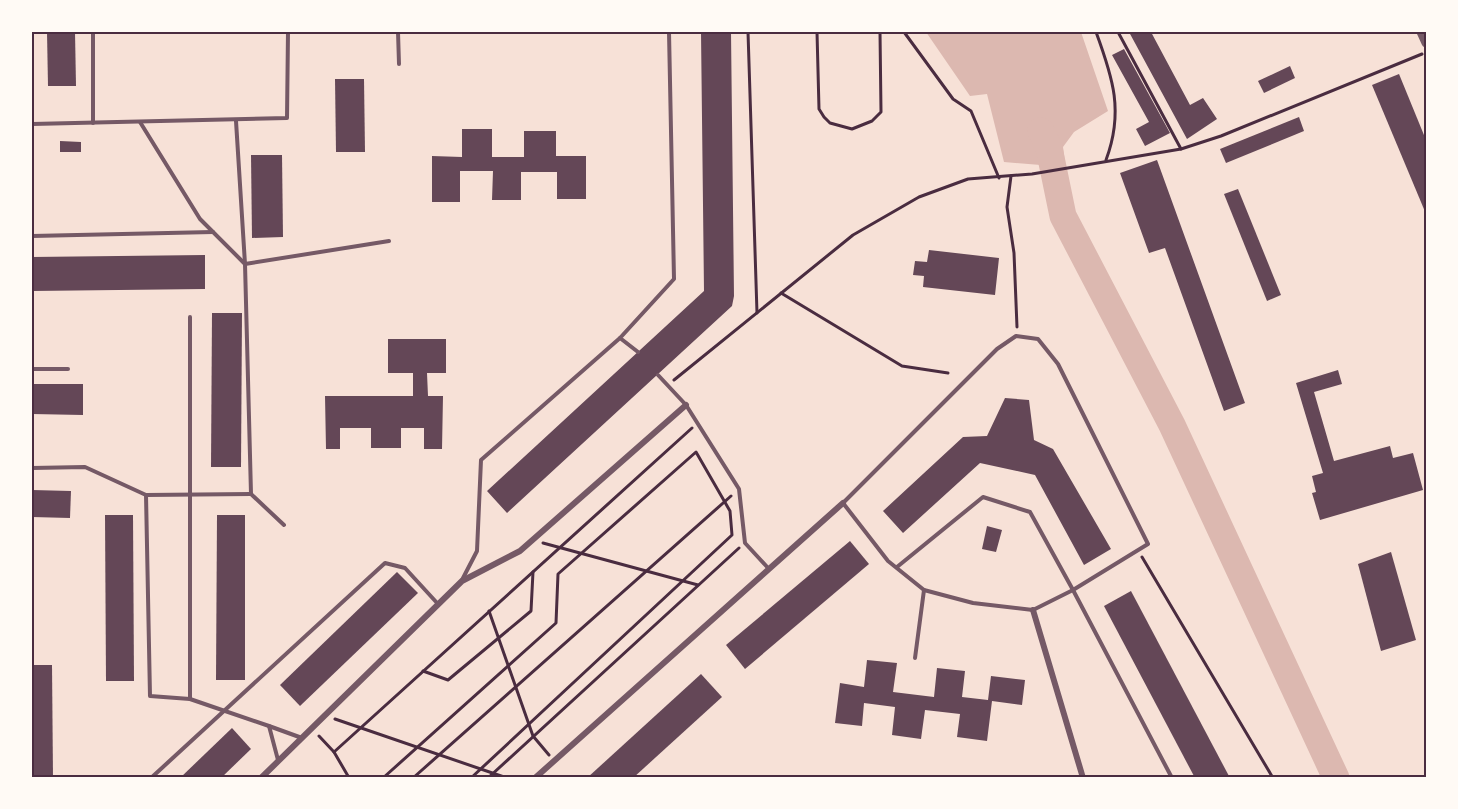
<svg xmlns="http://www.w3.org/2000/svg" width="1458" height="809" font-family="'Alegreya Sans',sans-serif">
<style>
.water{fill:#dcb8b0}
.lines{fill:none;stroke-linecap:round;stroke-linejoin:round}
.river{stroke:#dcb8b0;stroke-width:27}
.building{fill:#644757}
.path{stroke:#4a2c40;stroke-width:3}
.service{stroke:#755966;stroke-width:4}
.minor{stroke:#755966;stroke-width:6}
.tertiary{stroke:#755966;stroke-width:9}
.neatline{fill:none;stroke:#4a2c40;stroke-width:2}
</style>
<rect width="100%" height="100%" fill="#f7e1d7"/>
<path class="water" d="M926,32h155l27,79 -34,21 -11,15 2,16 -12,3 -49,-4 -17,-68 -17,2z"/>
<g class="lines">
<path class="river" d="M1041,131l8,17 14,68 109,209 164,353"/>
</g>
<g class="building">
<path d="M47,32h28l1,54h-28z"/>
<path d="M701,32h30l3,264 -2,10 -225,207 -20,-22 217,-200z"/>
<path d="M1129,32h22l39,73 13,-7 14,21 -30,20z"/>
<path d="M1124,49l46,84 -25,13 -9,-17 13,-7 -37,-67z"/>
<path d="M1290,66l5,12 -31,15 -6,-12z"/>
<path d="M1399,74l27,66v74l-54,-129z"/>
<path d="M335,79h29l1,73h-29z"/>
<path d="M1299,117l5,14 -78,32 -6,-14z"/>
<path d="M462,129h30v28h32v-26h32v25h30v43h-29v-27h-36v28h-29l1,-29h-33v31h-28v-46l30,1z"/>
<path d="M60,141l21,1v10h-21z"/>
<path d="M251,155h31l1,82 -31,1z"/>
<path d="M1157,160l88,243 -21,8 -59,-163 -16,5 -29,-80z"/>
<path d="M1238,189l43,106 -14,6 -43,-107z"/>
<path d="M929,250l70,8 -4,37 -72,-8 1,-11 -11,-1 2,-14 12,1z"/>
<path d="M205,255v34l-173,2v-34z"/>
<path d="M212,313h30l-1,154h-30z"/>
<path d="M388,339h58v34h-19l1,23h15l-1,53h-18v-21h-23v20h-30v-20h-31v21h-14l-1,-53h88v-23h-25z"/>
<path d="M1338,370l4,14 -28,8 20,69 56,-15 3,12 20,-5 10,37 -103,30 -8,-27 4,-1 -4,-16 11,-3 -27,-90z"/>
<path d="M32,384h51v31l-51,-1z"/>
<path d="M1005,398l24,2 5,40 19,9 58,100 -27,16 -49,-90 -55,-12 -77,70 -20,-22 80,-74 24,-1z"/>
<path d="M32,490l39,1 -1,27 -38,-1z"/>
<path d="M105,515h28l1,166h-28z"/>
<path d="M217,515h28v165h-29z"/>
<path d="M987,526l15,4 -6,22 -14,-3z"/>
<path d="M850,541l19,23 -124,105 -19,-24z"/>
<path d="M1391,552l25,88 -35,11 -23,-87z"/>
<path d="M397,572l21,21 -118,113 -20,-21z"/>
<path d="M1131,591l99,187h-35l-91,-172z"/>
<path d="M867,660l30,3 -4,29 41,5 3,-29 28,3 -3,26 26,3 3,-24 34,4 -3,25 -30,-4 -5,40 -30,-4 3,-23 -35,-4 -4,29 -29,-4 3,-28 -31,-4 -2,23 -27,-3 5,-40 24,4z"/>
<path d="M32,665h20l1,113h-21z"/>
<path d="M701,674l21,23 -89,81h-46z"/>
<path d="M232,728l19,21 -30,29h-41z"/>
</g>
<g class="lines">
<g class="path">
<path d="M748,32l9,281"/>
<path d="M817,32l2,77 5,8 6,6 22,6 20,-8 9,-9 -1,-80"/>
<path d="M904,32l49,67 18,12 28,67"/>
<path d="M1096,32c17,46 28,80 10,128"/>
<path d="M1118,32l63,117"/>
<path d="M1011,176l-4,31 7,46 3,74"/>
<path d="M781,293l121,73 46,7"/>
<path d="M674,380l179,-145 66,-38 49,-18 64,-5 149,-25 40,-13 201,-82"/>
<path d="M543,543l155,42"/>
<path d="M1142,557l131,221"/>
<path d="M489,611l44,125 16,19"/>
<path d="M423,671l25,9 83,-69 2,-39"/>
<path d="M335,719l172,59"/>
<path d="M319,736l15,16 14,24 -2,2"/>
<path d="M334,752l358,-324"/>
<path d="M383,778l173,-155 2,-49 138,-122 34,59 2,24 -261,243"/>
<path d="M413,778l318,-282"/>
<path d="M488,778l251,-230"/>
</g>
<g class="service">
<path d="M93,32v91"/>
<path d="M398,32l1,32"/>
<path d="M236,121l9,143 144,-23"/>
<path d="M140,122l60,97 45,45 6,230 33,31"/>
<path d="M32,124l255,-6 1,-86"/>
<path d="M32,236l181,-4"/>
<path d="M190,317v382l79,27"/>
<path d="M638,352l-18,-14 54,-59 -5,-247"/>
<path d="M32,369h36"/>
<path d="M658,375l28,30 53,84 6,54 24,26"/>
<path d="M32,468l53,-1 61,28"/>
<path d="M897,567l86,-70 47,15 43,78 -40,20 -60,-7 -49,-13 -36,-29 -45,-58 154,-154 19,-13 22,3 20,25 90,180 -75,46 99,188"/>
<path d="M462,580l15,-29 4,-91 139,-122"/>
<path d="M915,658l9,-68"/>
<path d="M190,699l-40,-3 -4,-201 105,-1"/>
<path d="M278,760l-9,-34 33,12"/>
<path d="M151,778l234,-215 20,5 33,36"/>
</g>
<g class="minor">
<path d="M1033,610l50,168"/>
<path d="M261,778l201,-197 58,-30 166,-146"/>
<path d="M535,778l308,-275"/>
</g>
<path class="tertiary" d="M1421,32l5,11"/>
</g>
<rect width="1458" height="809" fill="none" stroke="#fffaf5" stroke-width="66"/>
<rect x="33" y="33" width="1392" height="743" class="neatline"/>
</svg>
